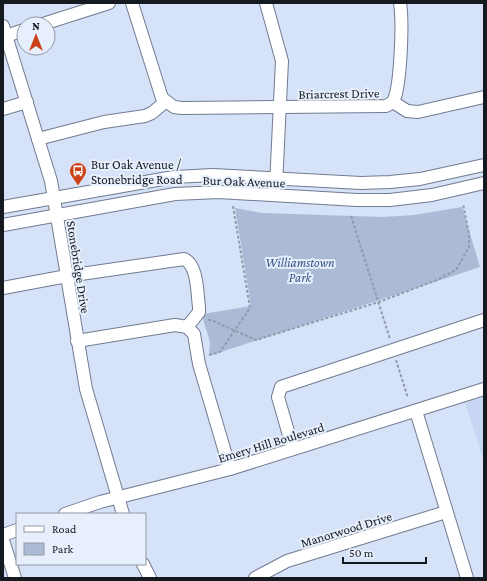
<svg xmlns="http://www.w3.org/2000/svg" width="487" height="581" font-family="'Crimson Pro',serif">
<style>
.built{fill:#c6d6f3}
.green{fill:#abbad5}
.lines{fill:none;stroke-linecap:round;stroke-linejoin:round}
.minor-casing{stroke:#717b90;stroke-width:14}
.path{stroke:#909bab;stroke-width:2;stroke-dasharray:3 2;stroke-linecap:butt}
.minor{stroke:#fff;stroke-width:12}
.labels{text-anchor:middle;stroke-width:4;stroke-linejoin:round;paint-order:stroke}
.street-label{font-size:13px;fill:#151a21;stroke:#e7effc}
.poi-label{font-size:13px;fill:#151a21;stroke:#e7effc;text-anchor:start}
.park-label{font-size:13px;font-style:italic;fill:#385386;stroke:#e7effc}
</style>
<rect width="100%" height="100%" fill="#d5e2f8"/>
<path class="built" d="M484,397v64l-19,-58z"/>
<path class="green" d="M462,207l18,60 -271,89 1,-14 -8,-26 1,-2 48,-8 -16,-98 27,5 121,4 31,-2z"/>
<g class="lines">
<defs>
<g id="minor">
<path d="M132,3l30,95 12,9 8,1 204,-2 7,-4c8,-15 10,-81 7,-99"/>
<path d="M266,3l16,58 -6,124"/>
<path d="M43,24l66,-21"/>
<path d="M3,26l48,155 35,208 37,125"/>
<path d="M3,37l21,-7"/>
<path d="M393,102l14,9 11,1 66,-15"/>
<path d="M3,109l24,-7"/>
<path d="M38,139l66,-17 41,-6 7,-3 13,-11"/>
<path d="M3,207l171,-30 39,-2 148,8 29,-1 30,-3 64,-14"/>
<path d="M3,225l172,-31 44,-2 138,8h33l42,-5 52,-12"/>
<path d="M3,288l64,-12 117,-17c14,6 13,34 15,48v5l-12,15"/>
<path d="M77,341l98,-16 12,2 7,7 5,30 31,105"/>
<path d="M416,411l51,167"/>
<path d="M293,449l-15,-52 3,-10 203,-67"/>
<path d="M65,514l35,-12 130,-33 254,-80"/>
<path d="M3,535l14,-5"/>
<path d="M3,540l12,38"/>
<path d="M143,564l7,14"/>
<path d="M255,578l32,-17 159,-49"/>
</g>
</defs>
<use href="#minor" class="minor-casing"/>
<g class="path">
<path d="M351,216l39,123"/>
<path d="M208,320h3l45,20 123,-38 58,-22 19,-10 13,-23v-13l-6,-30"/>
<path d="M209,355l11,-3 30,-44 -17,-102"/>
<path d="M396,360l12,38"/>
</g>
<use href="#minor" class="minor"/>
</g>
<defs>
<symbol id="bus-pin" viewBox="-11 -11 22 30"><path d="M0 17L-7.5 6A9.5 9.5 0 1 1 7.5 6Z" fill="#cb421a" stroke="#e7effc"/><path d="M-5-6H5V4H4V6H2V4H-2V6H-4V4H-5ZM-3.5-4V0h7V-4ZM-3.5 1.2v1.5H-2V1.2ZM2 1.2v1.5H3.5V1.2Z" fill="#fff"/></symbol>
</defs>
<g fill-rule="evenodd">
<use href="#bus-pin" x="68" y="161" width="20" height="27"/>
</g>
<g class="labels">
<g class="street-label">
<text transform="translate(339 93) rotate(-1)" y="5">Briarcrest Drive</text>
<text transform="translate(244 181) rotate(2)" y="5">Bur Oak Avenue</text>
<text transform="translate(79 267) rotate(81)" y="5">Stonebridge Drive</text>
<text transform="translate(271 442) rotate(-17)" y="5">Emery Hill Boulevard</text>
<text transform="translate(346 529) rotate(-17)" y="5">Manorwood Drive</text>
</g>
<g class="poi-label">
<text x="91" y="169">Bur Oak Avenue /<tspan x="91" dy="15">Stonebridge Road</tspan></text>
</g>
<g class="park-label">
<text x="300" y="267">Williamstown<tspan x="300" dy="15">Park</tspan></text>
</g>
</g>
<rect width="487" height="581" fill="none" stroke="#151a21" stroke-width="8"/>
<rect x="16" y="513" width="130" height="52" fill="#e7effc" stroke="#939aa4"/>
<rect x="24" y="526" width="20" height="6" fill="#ffffff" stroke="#939aa4"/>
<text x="52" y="533" font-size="12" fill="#151a21">Road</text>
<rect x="24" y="543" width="20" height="12" fill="#abbad5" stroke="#939aa4"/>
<text x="52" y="553" font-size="12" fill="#151a21">Park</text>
<g transform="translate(36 36)"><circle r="19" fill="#e7effc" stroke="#939aa4"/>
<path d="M0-3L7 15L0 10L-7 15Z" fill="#cb421a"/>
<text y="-6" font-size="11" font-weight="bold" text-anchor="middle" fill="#151a21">N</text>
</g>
<path d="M343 557v6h83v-6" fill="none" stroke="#151a21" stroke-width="2"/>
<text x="349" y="557" font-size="12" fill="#151a21" stroke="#e7effc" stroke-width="3" paint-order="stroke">50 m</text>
</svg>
